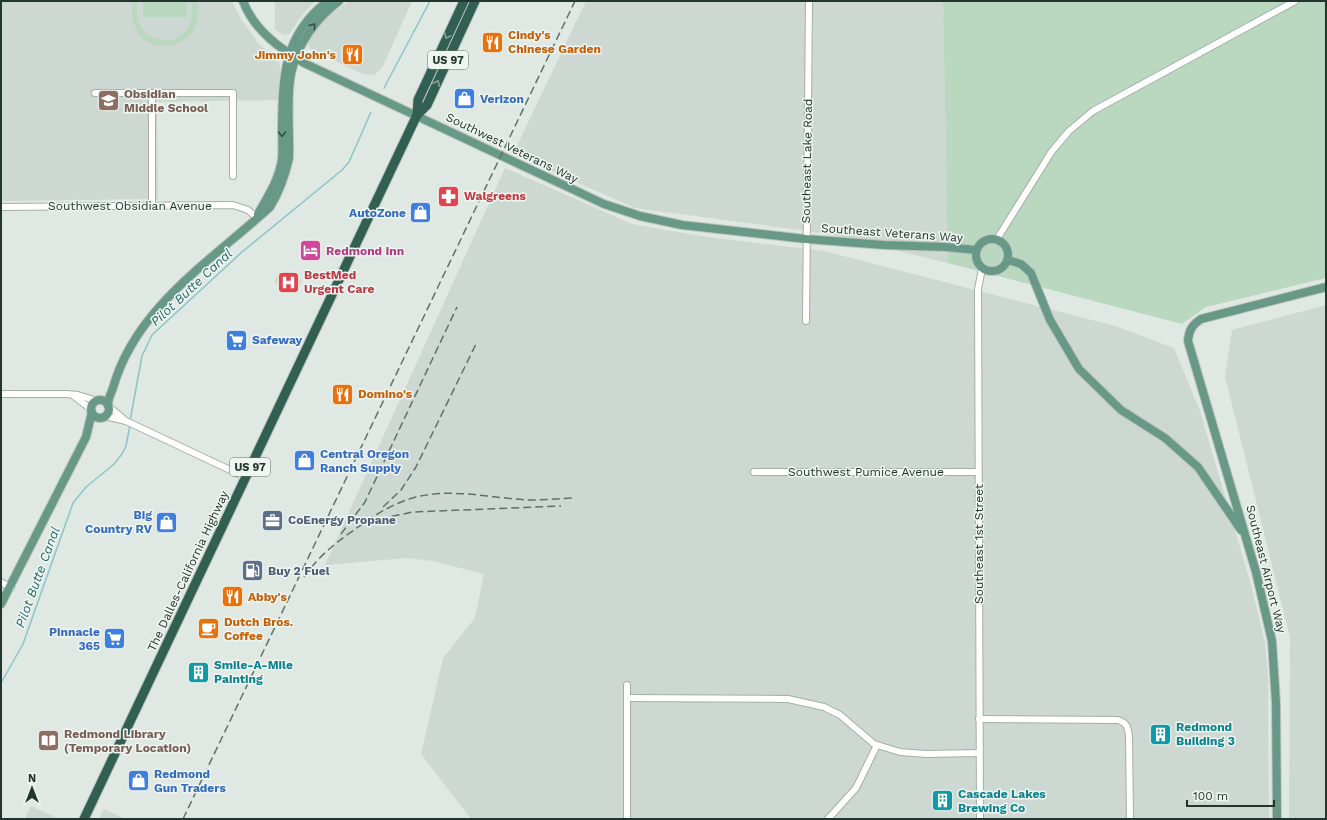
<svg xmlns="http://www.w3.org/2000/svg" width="1327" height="820" font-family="'Work Sans',sans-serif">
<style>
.built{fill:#cdd8d2}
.green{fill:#bad7bf}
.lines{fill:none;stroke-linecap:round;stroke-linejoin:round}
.stream{stroke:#8cc5c8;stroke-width:1.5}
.minor-casing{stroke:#a3afa9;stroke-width:8}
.major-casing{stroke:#bdc3c1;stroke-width:10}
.highway-casing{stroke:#bdc3c1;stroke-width:11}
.minor{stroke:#fff;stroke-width:6}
.major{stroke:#689988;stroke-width:8}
.highway{stroke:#315f51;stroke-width:9}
.rail{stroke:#5c726a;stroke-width:1.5;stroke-dasharray:8 4;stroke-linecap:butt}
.oneway{stroke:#344f45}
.oneway2{stroke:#86a299}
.labels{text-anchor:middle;stroke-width:3;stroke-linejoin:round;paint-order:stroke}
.shield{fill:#eff5f1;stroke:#606f69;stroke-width:1}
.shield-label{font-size:11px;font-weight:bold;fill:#22362f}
.food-label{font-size:12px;font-weight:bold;fill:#c56008;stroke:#eff5f1;text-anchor:start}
.education-label{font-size:12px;font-weight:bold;fill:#785e54;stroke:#eff5f1;text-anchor:start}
.shop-label{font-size:12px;font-weight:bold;fill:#366cbe;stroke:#eff5f1;text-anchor:start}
.street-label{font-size:12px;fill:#22362f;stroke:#eff5f1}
.health-label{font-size:12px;font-weight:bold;fill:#be3a42;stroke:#eff5f1;text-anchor:start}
.hotel-label{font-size:12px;font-weight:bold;fill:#b23c85;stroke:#eff5f1;text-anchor:start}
.service-label{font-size:12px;font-weight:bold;fill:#4e5e75;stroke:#eff5f1;text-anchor:start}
.culture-label{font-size:12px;font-weight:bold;fill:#0d838f;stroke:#eff5f1;text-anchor:start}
.water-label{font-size:13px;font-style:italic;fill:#23666b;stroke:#eff5f1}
</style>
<rect width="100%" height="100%" fill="#dfe8e3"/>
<g class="built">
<path d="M1,1h231l9,18 17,24 21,19 1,5 -2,33 -121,2 1,97 -157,2z"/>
<path d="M275,1h41l-10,9 -17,24 -5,1 -9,-5z"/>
<path d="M350,1h62l-29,65 -7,8 -7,1 -9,-2 -51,-25v-7l8,-14 12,-12z"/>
<path d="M586,1h357l5,262 -119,-29 -194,-26 -122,-54z"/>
<path d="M505,168l127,56 75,13 117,14 291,75 59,22 26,63 51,174 14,58 3,35 1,141h-798l-50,-65 22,-96 32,-40 9,-44 -51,-13 -26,-3 -82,7z"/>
<path d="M280,271l22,10 -6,12 -22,-11z"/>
<path d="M1326,305v514h-37l1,-182 -65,-260 7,-47z"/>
<path d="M31,806l28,13h-34z"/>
<path d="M104,809l21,10h-26z"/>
</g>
<g class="green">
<path d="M132,1h5c0,7 -1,15 2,22 8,20 36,24 48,6 6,-9 5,-19 5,-28h6c0,7 1,15 -1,22 -8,25 -46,32 -60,8 -5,-9 -5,-19 -5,-30z"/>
<rect x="143" y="1" width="44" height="16"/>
<path d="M943,1h383v277l-120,29 -24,17 -234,-61z"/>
</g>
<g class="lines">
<g class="stream">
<path d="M384,88l46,-87"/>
<path d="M130,421l12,-65 10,-21 90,-83 100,-82 7,-8 22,-50"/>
<path d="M1,683l22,-39 50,-141 13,-16 27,-22 9,-11 4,-8 4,-21"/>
</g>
<defs>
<g id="minor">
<path d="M95,93h138v83"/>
<path d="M152,206v-113"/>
<path d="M1,207l232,-2 15,5 8,7"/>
<path d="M997,239l55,-88 17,-20 24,-20 202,-110"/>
<path d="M806,321l3,-320"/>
<path d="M1,394h65l12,1 19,6"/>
<path d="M74,396l17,13"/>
<path d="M108,406l17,14"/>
<path d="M105,416l21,5 119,56"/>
<path d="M754,472h224"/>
<path d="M1,582l10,6"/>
<path d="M627,685v134"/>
<path d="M627,698l161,1 36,8 16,8 34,29 26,8 26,2 53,-1"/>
<path d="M979,719l139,1c9,3 10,7 11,17l1,82"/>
<path d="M828,819l28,-31 21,-43"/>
<path d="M980,819l-2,-530 4,-20"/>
</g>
<g id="major">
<path d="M243,1c11,29 37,48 63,63l298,140 36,12 42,9 124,14 78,6 61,2 31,3"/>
<path d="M258,214c10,-18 21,-34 24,-55 1,-11 0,-23 0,-34 1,-50 2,-91 46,-124"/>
<circle cx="992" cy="255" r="16"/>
<path d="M1008,260l13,4 10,9 19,47 29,49 42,41 44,28 33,29 43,63"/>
<circle cx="100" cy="409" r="9"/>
<path d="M108,405c0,-7 3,-11 5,-17 22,-80 99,-128 157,-181 10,-16 15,-31 19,-49 1,-24 -3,-61 2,-84 6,-29 24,-55 48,-73"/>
<path d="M1,604l85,-167 6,-25"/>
<path d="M1277,819l-1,-116 -4,-62 -16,-69 -68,-231c1,-11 4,-16 13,-22l125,-32"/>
</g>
<g id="highway">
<path d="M417,115l10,-10 48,-104"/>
<path d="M84,819l333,-704 1,-15 46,-99"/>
</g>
</defs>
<use href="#minor" class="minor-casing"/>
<use href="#major" class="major-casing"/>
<use href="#highway" class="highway-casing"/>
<use href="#minor" class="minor"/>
<use href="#major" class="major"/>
<use href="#highway" class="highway"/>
<g class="rail">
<path d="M383,507l18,-17 15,-23 60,-123"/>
<path d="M369,524l24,-8 20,-4 148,-6"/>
<path d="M341,534l24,-32 92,-195"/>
<path d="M304,577c13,-19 31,-34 50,-47 19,-14 39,-27 62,-33 36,-9 75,1 112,3 15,0 30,-1 45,-2"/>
<path d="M183,819l392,-818"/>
</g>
</g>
<defs><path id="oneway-chevron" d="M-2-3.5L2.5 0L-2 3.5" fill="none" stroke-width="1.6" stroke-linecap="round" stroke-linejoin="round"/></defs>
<g class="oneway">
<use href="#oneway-chevron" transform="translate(313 26) rotate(-53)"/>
<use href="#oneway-chevron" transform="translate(282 134) rotate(90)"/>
</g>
<g class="oneway2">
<use href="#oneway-chevron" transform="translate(447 36) rotate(114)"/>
<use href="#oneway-chevron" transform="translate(437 83) rotate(-65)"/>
</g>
<defs>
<symbol id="restaurant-square" viewBox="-11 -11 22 22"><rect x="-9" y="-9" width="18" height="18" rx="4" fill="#e8710a" stroke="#eff5f1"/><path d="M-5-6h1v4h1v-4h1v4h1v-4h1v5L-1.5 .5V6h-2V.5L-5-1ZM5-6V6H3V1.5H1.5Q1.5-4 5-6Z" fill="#fff"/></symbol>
<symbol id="shop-square" viewBox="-11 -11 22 22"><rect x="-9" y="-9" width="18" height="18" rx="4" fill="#3f7fe0" stroke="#eff5f1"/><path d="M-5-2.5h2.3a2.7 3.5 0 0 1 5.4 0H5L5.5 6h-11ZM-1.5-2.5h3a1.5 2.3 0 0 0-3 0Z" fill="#fff"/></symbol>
<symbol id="school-square" viewBox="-11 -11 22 22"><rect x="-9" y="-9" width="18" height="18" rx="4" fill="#8d6e63" stroke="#eff5f1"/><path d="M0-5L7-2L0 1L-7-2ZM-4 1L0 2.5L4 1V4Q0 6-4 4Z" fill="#fff"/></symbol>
<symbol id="pharmacy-square" viewBox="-11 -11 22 22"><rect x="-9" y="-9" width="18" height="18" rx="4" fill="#e0444e" stroke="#eff5f1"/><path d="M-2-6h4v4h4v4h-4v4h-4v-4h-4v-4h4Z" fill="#fff"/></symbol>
<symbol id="hotel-square" viewBox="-11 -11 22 22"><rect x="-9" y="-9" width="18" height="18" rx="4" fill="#d1479c" stroke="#eff5f1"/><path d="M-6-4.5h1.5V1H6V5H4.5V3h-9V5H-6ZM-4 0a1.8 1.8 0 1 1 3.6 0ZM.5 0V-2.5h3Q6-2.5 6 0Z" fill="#fff"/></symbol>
<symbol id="hospital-square" viewBox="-11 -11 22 22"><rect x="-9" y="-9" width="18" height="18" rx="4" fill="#e0444e" stroke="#eff5f1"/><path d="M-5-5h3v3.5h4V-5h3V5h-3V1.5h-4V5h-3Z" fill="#fff"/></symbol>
<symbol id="supermarket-square" viewBox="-11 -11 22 22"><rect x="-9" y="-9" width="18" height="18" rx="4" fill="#3f7fe0" stroke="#eff5f1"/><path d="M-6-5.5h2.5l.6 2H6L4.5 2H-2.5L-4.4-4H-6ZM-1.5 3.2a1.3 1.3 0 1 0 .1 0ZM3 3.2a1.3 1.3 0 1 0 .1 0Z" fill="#fff"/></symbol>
<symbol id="office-square" viewBox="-11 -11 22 22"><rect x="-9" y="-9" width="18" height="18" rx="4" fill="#5c6f8a" stroke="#eff5f1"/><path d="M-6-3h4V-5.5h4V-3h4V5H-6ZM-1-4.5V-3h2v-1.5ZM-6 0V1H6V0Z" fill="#fff"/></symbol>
<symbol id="fuel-square" viewBox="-11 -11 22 22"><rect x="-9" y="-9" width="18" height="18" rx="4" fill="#5c6f8a" stroke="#eff5f1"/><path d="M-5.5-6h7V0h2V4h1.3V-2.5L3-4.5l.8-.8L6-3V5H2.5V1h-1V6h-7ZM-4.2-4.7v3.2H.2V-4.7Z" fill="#fff"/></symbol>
<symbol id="cafe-square" viewBox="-11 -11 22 22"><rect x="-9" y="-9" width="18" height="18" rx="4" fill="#e8710a" stroke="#eff5f1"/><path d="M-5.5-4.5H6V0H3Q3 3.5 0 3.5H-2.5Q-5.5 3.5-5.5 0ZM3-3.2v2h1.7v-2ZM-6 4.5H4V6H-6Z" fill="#fff"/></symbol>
<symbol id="building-square" viewBox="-11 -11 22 22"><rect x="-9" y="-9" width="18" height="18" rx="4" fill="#0f9aa8" stroke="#eff5f1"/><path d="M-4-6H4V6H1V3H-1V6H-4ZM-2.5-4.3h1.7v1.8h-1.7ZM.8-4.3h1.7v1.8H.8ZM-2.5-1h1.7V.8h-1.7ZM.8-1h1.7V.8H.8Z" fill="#fff"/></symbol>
<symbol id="library-square" viewBox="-11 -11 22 22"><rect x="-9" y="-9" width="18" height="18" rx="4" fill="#8d6e63" stroke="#eff5f1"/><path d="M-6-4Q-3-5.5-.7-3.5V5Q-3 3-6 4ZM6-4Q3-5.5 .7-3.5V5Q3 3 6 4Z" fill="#fff"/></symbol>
</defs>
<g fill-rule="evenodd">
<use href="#restaurant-square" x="480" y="30" width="25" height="25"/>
<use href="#restaurant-square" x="340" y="42" width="25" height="25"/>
<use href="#shop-square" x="452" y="86" width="25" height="25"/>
<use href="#school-square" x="96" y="88" width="25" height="25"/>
<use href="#pharmacy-square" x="436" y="184" width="25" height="25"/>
<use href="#shop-square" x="408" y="200" width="25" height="25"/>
<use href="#hotel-square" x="298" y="238" width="25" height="25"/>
<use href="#hospital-square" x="276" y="270" width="25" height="25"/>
<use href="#supermarket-square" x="224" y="328" width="25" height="25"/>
<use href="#restaurant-square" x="330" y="382" width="25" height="25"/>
<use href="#shop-square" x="292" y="448" width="25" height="25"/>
<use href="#office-square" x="260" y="508" width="25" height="25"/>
<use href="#shop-square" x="154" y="510" width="25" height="25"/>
<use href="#fuel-square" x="240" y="558" width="25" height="25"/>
<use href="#restaurant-square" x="220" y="584" width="25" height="25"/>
<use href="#cafe-square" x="196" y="616" width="25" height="25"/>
<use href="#supermarket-square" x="102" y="626" width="25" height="25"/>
<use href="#building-square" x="186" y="660" width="25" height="25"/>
<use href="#building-square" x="1148" y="722" width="25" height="25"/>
<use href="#library-square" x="36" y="728" width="25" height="25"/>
<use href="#shop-square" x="126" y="768" width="25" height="25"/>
<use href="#building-square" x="930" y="788" width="25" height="25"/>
</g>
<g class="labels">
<g class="shield">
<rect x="428" y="51" width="40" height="18" rx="3"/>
<rect x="230" y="458" width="40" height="18" rx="3"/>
</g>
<g class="shield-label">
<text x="448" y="64">US 97</text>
<text x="250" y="471">US 97</text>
</g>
<g class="food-label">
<text x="508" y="39">Cindy's<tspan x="508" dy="14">Chinese Garden</tspan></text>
<text x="336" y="59" text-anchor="end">Jimmy John's</text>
<text x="358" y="398">Domino's</text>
<text x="248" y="601">Abby's</text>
<text x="224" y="626">Dutch Bros.<tspan x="224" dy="14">Coffee</tspan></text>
</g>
<g class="education-label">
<text x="124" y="98">Obsidian<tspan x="124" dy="14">Middle School</tspan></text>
<text x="64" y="738">Redmond Library<tspan x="64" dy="14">(Temporary Location)</tspan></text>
</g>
<g class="shop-label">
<text x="480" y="103">Verizon</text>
<text x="406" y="217" text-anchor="end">AutoZone</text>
<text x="252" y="344">Safeway</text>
<text x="320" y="458">Central Oregon<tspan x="320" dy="14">Ranch Supply</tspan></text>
<text x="152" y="519" text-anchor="end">Big<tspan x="152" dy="14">Country RV</tspan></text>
<text x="100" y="636" text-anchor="end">Pinnacle<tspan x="100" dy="14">365</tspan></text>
<text x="154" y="778">Redmond<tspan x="154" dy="14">Gun Traders</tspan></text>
</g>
<g class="street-label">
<text transform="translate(512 148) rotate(26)" y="4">Southwest Veterans Way</text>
<text transform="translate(807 161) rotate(-89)" y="4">Southeast Lake Road</text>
<text x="130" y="210">Southwest Obsidian Avenue</text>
<text transform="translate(892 233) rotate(4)" y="4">Southeast Veterans Way</text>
<text x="866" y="476">Southwest Pumice Avenue</text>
<text transform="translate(979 544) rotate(-90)" y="4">Southeast 1st Street</text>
<text transform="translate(1266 569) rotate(76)" y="4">Southeast Airport Way</text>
<text transform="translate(188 571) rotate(-65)" y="4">The Dalles-California Highway</text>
</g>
<g class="health-label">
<text x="464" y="200">Walgreens</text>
<text x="304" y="279">BestMed<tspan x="304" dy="14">Urgent Care</tspan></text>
</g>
<g class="hotel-label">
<text x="326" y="255">Redmond Inn</text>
</g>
<g class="service-label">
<text x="288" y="524">CoEnergy Propane</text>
<text x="268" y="575">Buy 2 Fuel</text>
</g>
<g class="culture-label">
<text x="214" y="669">Smile-A-Mile<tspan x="214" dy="14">Painting</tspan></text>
<text x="1176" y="731">Redmond<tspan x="1176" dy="14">Building 3</tspan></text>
<text x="958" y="798">Cascade Lakes<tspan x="958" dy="14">Brewing Co</tspan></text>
</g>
<g class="water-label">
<text transform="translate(191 287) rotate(-43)" y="5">Pilot Butte Canal</text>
<text transform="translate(37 577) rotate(-70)" y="5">Pilot Butte Canal</text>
</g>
</g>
<rect width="1327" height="820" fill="none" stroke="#22362f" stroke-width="4"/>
<g transform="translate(32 788)" stroke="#eff5f1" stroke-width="3" paint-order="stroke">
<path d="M0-3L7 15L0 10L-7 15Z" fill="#22362f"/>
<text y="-6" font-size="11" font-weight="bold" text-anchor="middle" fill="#22362f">N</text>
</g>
<path d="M1187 800v6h87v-6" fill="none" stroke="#22362f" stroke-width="2"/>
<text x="1193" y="800" font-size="12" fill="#22362f" stroke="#eff5f1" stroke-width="3" paint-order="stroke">100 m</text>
</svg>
